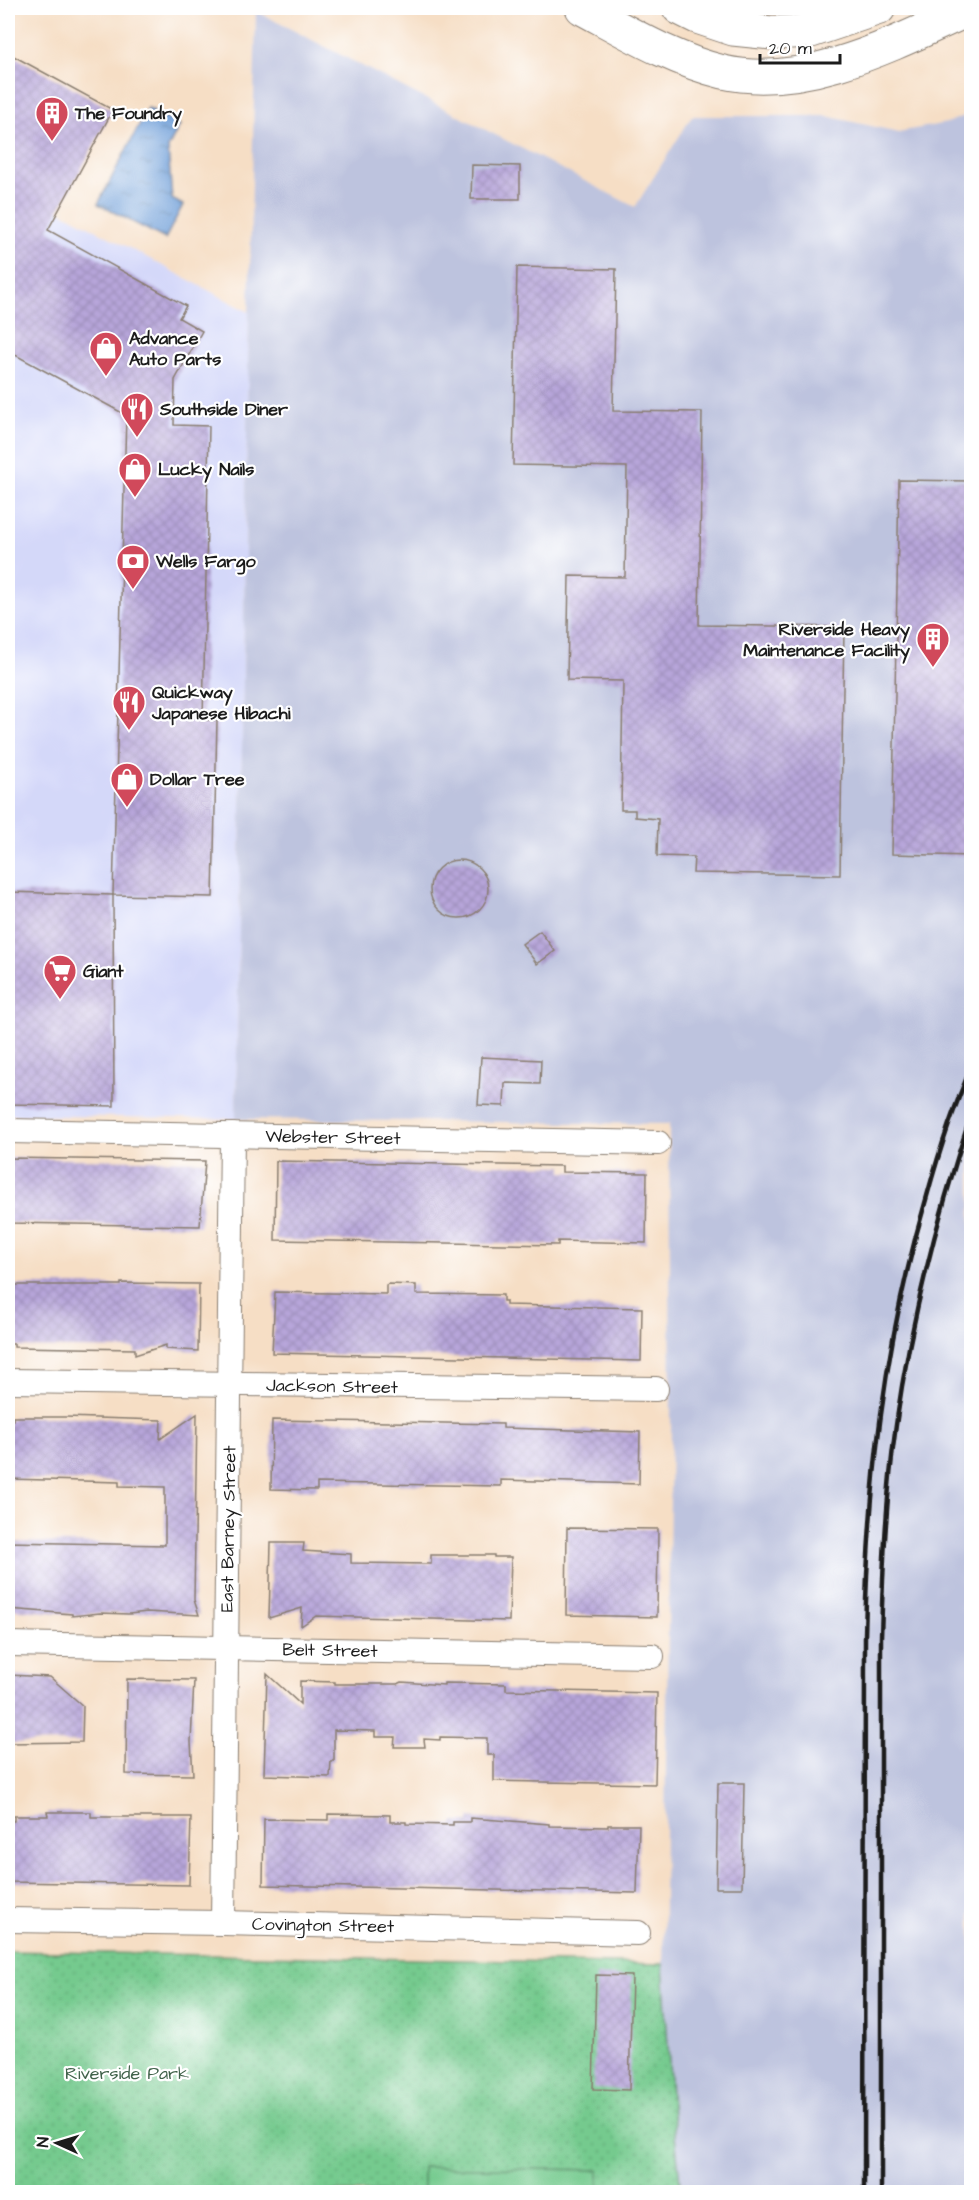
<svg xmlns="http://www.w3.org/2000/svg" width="979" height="2200" font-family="'Architects Daughter',sans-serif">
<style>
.built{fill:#d4d8f9}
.railway{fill:#bdc3de}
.green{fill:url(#green-dots);stroke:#487355;stroke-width:1.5}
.pitch{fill:#75ca8e;stroke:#487355;stroke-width:1.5}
.water{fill:url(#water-ripples);stroke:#465e7a;stroke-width:1.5}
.building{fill:url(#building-cross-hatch)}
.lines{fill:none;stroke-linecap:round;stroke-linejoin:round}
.street-casing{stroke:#897d70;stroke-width:26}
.primary-casing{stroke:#897d70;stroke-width:35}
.street{stroke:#fff;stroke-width:24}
.primary{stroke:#fff;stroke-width:33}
.rail{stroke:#1c1c1c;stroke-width:4.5}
.labels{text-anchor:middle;stroke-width:4.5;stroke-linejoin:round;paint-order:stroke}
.poi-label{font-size:18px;font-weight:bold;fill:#1c1c1c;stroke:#fff;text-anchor:start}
.street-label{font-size:18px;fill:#1c1c1c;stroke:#fff}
.park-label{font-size:18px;fill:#40624a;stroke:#fff}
</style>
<defs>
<pattern id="green-dots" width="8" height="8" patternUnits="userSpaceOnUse" patternTransform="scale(1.5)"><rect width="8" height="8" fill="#75ca8e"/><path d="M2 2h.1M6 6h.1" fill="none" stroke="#65ad7a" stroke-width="1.8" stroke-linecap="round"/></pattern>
<pattern id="water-ripples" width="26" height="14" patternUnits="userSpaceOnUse" patternTransform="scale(1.5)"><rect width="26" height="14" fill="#6f9fd8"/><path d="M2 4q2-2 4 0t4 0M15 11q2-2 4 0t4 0" fill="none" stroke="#5a81ae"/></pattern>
<pattern id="building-cross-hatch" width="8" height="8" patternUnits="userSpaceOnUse" patternTransform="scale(1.5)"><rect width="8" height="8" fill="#b7a6da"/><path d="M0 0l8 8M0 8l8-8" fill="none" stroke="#9d8eba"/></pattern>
</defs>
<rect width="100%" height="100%" fill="#fff"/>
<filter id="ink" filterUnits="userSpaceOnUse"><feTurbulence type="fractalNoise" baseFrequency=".0167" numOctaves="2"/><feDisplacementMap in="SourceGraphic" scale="12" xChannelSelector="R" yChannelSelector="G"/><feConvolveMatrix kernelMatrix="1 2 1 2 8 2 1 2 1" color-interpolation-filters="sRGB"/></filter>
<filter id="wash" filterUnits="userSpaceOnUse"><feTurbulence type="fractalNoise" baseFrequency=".008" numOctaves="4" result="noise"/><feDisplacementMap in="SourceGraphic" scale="24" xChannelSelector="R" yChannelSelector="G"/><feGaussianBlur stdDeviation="1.35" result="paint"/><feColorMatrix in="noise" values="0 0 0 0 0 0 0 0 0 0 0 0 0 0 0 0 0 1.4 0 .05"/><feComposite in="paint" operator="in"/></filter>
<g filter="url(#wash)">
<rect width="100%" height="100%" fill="#f6dec5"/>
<path class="built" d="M8,183l241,129 -13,807 -228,-4z"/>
<path class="railway" d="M256,11l379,196 57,-91h134l72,16 49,-9 24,-10v2079h-290l-10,-96 -8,-132 8,-536 -2,-304 -433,-5 13,-807z"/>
<path class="green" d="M8,1951l655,13 8,132 10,96h-673z"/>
<path class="pitch" d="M423,2167l176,3v22h-176z"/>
<path class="water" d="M148,108l32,17 -12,23 4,51 11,6 -18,34 -67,-35z"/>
<g id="blocks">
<g class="building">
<path d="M8,53l105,57 -65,120 138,76 -7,12 23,13 -27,49 -1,45 35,1 -6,294h14l-4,177 -100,-2 13,-480 -118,-64z"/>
<path d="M472,165l48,1v33h-49z"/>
<path d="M517,267l99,2 -3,142 89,1 -3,213 145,2 -4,248 -147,-2 1,-16 -37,-1 1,-37 -23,-2v-7h-14l2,-129 -56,-1 2,-104 56,1 2,-110 -114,-2z"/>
<path d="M899,480l73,1v375l-80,-2z"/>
<circle cx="459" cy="889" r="29"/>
<path d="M8,892l105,3 1,211 -106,-2z"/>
<path d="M540,931l15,20 -18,13 -15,-20z"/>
<path d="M481,1057l60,3 -1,24 -35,-1 -1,23 -26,-1z"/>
<path d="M8,1158l197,3 -5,65 -192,-3z"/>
<path d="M276,1161l286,5v6l85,1 -1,70 -88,-2v4l-283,-5z"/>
<path d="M121,1283l78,1 -1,67 -32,-2v-4l-31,10v-6l-121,-2v-3h-6v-59h113z"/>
<path d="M388,1284l28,1v9l87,1v6h3v4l136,3 -1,53 -369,-8 3,-61 111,2v-9z"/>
<path d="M197,1414l-3,186 5,15 -52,-3 -18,2 -29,-1 -28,3v-2l-64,-5v-67l157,3v-58l-46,-1v-4l-110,-3 -1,-59h5v-3h52l96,3 -1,19z"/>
<path d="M272,1420l231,4v4l137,4 -1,52 -138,-4v6l-184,-3v7l-46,-1z"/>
<path d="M567,1528l91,1 -1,88 -91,-2z"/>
<path d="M271,1543h33l-1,8 48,3v9l80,1v-9h63v2h17l-2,64 -193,-5 -15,10 1,-18 -33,10z"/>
<path d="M267,1674l33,30v-23l35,1v2h63l4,-2 42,3v-2l62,1v6l151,3 -2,91 -161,-3v-26h-7v-17l-47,-1v3l-16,-1 1,8h-31l1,-10h-20v-6l-41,-1v31h-3l-1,16 -66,-2z"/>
<path d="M8,1675l42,2 33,29 -1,36 -74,1z"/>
<path d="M127,1679l67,1 -3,62 2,33 -67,-1z"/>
<path d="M718,1783h26l-2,105h-26z"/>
<path d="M47,1812h44v5h100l-2,68 -181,-3v-61h6v-5h34z"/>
<path d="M328,1814l62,1v7h16v2l47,1v-3h17v-4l79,6v2l59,1v-2h31l-2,68 -374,-8 1,-66 64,1z"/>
<path d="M596,1975l36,1 -3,114 -36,-1z"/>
</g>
</g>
</g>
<g filter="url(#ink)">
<use href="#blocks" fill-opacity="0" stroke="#897d70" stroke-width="1.5"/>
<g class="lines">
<defs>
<g id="street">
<path d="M8,1131l650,12"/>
<path d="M8,1381l648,8"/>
<path d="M8,1644l644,12"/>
<path d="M8,1920l215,3 415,10"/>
<path d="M223,1923l9,-788"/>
</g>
<g id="primary">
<path d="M582,8c45,24 91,52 141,64 83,19 174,-30 249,-64"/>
<path d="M679,8l18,9 36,12 39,4 39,-2 68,-23"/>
</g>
</defs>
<use href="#street" class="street-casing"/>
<use href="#primary" class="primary-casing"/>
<use href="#street" class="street"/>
<use href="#primary" class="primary"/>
<g class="rail">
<path d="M864,2192l1,-555c3,-152 19,-295 62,-441 12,-44 26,-88 45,-130"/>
<path d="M881,2192v-554c2,-71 5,-142 15,-213 15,-107 42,-211 76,-313"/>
</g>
</g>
</g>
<defs>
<symbol id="building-pin" viewBox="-11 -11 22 30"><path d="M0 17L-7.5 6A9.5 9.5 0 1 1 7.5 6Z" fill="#d1495b" stroke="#fff"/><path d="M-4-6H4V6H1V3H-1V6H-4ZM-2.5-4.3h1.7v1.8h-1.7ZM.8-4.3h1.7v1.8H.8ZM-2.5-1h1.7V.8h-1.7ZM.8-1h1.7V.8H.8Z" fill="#fff"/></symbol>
<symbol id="shop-pin" viewBox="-11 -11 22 30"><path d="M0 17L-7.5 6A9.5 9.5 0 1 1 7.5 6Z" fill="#d1495b" stroke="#fff"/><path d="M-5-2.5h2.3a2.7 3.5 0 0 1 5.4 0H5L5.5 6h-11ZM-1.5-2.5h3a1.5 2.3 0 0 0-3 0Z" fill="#fff"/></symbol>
<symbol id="restaurant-pin" viewBox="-11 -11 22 30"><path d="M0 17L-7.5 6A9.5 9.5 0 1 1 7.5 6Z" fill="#d1495b" stroke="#fff"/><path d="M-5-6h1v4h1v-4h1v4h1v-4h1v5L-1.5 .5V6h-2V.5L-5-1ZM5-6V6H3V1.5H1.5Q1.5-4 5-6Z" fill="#fff"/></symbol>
<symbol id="bank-pin" viewBox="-11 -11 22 30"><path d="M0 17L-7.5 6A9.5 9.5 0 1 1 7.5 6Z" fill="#d1495b" stroke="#fff"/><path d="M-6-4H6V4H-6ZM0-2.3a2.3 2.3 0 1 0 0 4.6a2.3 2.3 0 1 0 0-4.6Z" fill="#fff"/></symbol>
<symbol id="supermarket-pin" viewBox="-11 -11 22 30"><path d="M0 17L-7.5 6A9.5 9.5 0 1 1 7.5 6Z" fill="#d1495b" stroke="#fff"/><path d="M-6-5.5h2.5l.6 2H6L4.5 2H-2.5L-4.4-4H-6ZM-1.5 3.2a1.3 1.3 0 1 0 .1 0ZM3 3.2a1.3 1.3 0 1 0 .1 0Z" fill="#fff"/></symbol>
</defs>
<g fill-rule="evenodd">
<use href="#building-pin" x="33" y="94" width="38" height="52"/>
<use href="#shop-pin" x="87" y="329" width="38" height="52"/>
<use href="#restaurant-pin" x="118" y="390" width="38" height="52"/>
<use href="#shop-pin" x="116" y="450" width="38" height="52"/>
<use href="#bank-pin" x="114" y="542" width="38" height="52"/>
<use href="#building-pin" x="914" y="620" width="38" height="52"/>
<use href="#restaurant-pin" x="110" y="683" width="38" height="52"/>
<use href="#shop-pin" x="108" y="760" width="38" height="52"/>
<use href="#supermarket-pin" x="41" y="952" width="38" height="52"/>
</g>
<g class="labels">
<g class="poi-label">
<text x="75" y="119">The Foundry</text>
<text x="129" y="344">Advance<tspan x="129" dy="21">Auto Parts</tspan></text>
<text x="160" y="415">Southside Diner</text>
<text x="158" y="475">Lucky Nails</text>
<text x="156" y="567">Wells Fargo</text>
<text x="910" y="635" text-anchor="end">Riverside Heavy<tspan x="910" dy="21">Maintenance Facility</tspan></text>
<text x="152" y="698">Quickway<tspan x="152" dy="21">Japanese Hibachi</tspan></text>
<text x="150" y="785">Dollar Tree</text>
<text x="83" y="977">Giant</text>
</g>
<g class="street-label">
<text transform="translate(333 1137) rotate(1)" y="6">Webster Street</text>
<text transform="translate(332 1386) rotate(1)" y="6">Jackson Street</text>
<text transform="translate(228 1529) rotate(-89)" y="6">East Barney Street</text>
<text transform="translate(330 1650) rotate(1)" y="6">Belt Street</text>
<text transform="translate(323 1925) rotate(1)" y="6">Covington Street</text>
</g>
<g class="park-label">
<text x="127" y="2079">Riverside Park</text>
</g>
</g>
<rect width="979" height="2200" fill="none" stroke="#fff" stroke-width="30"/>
<g transform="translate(57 2143) rotate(274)" stroke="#ffffff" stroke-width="4.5" paint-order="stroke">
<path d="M0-4.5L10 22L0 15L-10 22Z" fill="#1c1c1c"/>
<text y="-9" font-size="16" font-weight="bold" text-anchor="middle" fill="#1c1c1c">N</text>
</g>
<path d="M760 54v9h80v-9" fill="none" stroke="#1c1c1c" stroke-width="3"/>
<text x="769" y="54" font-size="18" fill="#1c1c1c" stroke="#ffffff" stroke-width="4.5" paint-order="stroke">20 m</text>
</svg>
